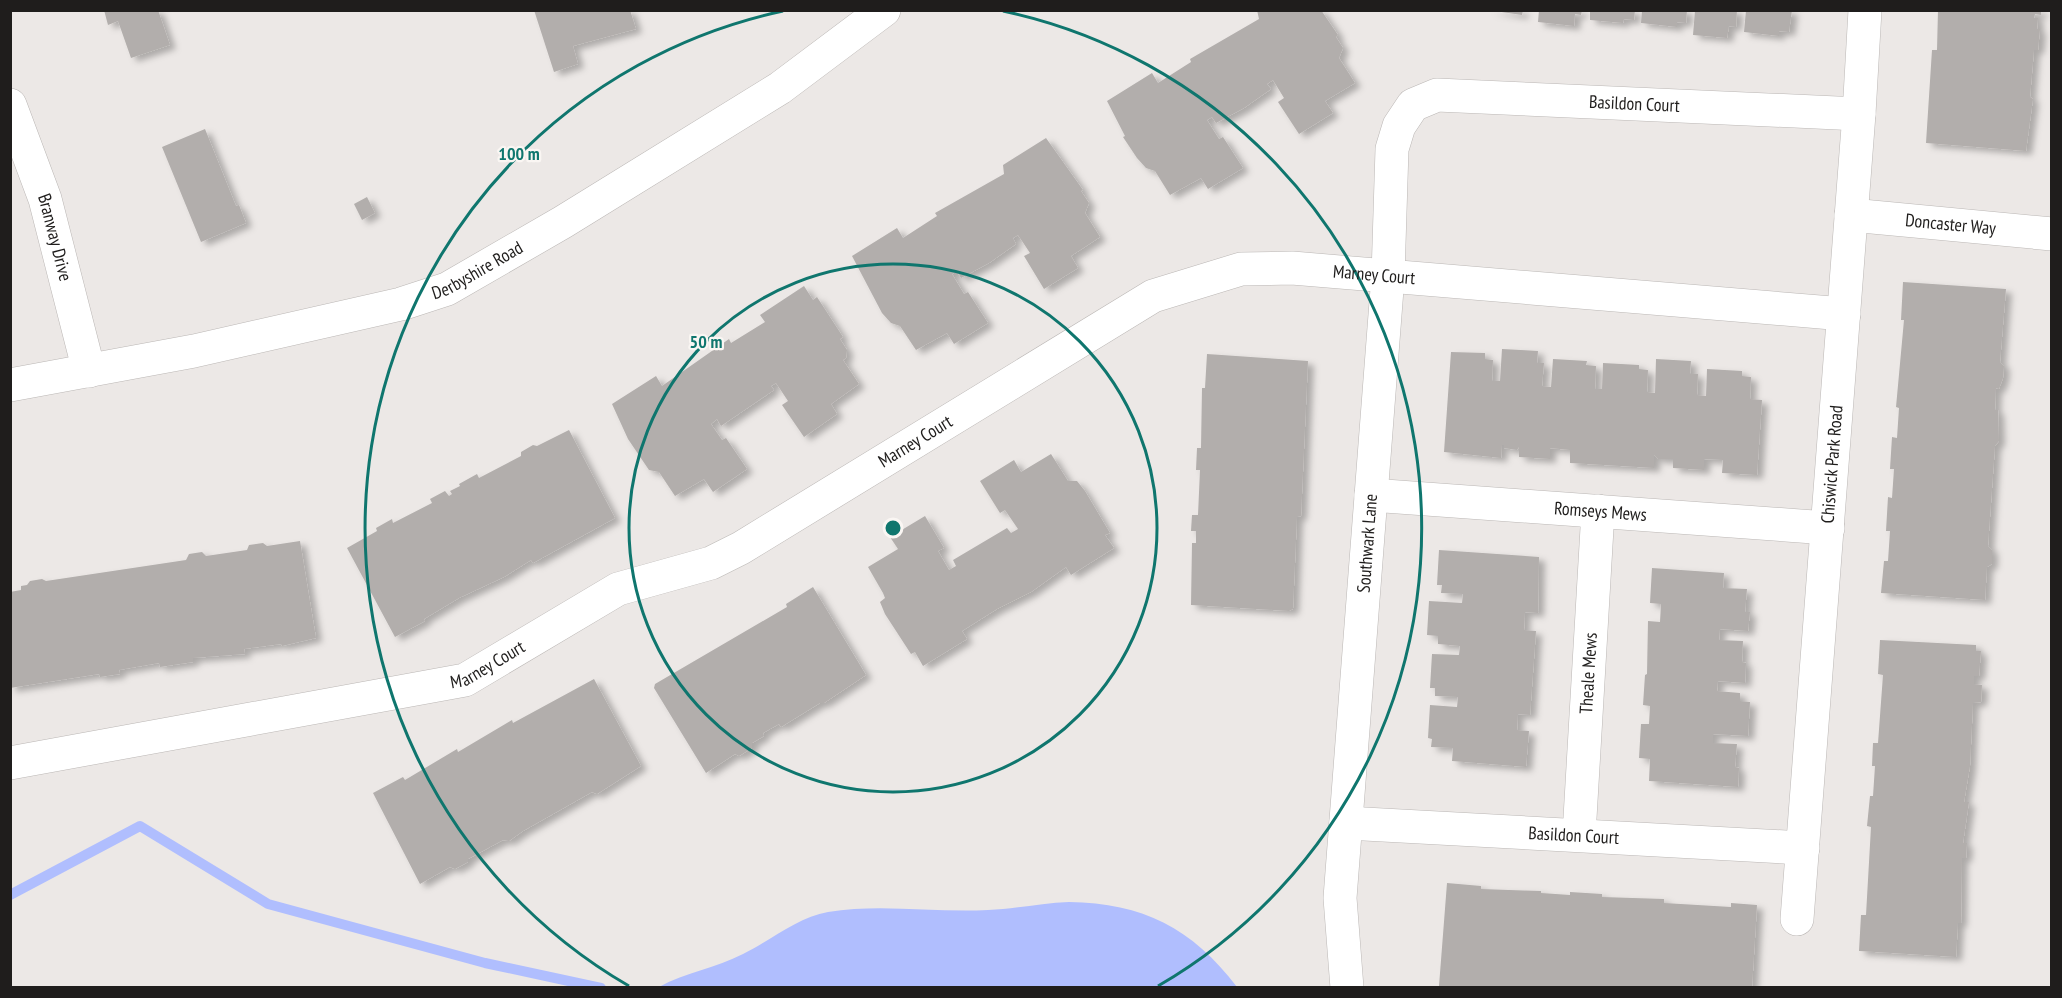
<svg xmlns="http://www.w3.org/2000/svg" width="2062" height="998" font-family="'PT Sans Narrow',sans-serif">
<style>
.water{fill:#b0befe}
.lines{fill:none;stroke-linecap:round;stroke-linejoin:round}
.stream{stroke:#b0befe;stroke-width:10}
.building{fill:#b2aeac;filter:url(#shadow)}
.minor-casing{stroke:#bbb7b5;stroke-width:34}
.minor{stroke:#fff;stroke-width:33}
.ring{fill:none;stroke:#0f766e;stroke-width:3}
.labels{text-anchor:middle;stroke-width:4.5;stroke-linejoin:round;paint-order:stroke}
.street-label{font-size:18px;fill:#1f1d1c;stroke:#faf6f3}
.centre{fill:#0f766e;stroke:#faf6f3;stroke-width:3}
.ring-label{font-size:18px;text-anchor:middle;font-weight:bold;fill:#0f766e;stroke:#faf6f3;stroke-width:4.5;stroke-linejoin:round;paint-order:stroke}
</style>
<defs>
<filter id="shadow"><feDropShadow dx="6" dy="4" stdDeviation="3" flood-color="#0004"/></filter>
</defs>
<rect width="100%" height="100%" fill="#ece8e6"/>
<path class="water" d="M1069,902c74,1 123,26 168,85h-578c27,-15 57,-19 84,-33 27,-13 55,-37 85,-42 53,-9 107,1 160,-2 27,-1 54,-7 81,-8z"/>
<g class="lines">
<path class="stream" d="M10,895l130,-69 128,78 217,59 116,25"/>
</g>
<g class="building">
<path d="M104,10h54l12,35 -39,13 -13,-37 -10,4z"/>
<path d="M534,10h96l6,19 -63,17 5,18 -24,8z"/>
<path d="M1257,10h64l17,25 -2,2 7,11 -4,10 16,25 -30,18 8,12 -34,21 -21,-32 6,-4 -11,-18 -6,4 4,5 -27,19 -28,15 -4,-6 -5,3 12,19 4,-2 20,31 -35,21 -7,-11 -31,17 -15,-24 -9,-3 -9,-10 -14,-21 2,-1 -18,-35 45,-28 6,10 33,-21 -1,-3 69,-40z"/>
<path d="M1488,10h35l-1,5z"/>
<path d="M1539,10h43l-1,5 -6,-1 -1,12 -36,-4z"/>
<path d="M1590,10h45l-1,10 -10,-1 -1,4 -33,-3z"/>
<path d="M1642,10h45l-1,13 -9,-1v5l-36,-4z"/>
<path d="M1695,10h42l-1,17 -7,-1 -2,12 -34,-3z"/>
<path d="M1746,10h46l-3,22 -10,-1v5l-35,-4z"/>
<path d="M1938,10h103v5l-6,-1 -1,4h4l-1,11h3l-2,21h-4l-4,47 3,2 -7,52 -100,-8 6,-93h5z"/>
<path d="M205,129l31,77 3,-1 7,18 -45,19 -39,-95z"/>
<path d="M1046,138l37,52 -2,1 8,12 -4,10 15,24 -29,19 7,12 -34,21 -20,-33 6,-3 -12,-18 -5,3 3,6 -27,19 -28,15 -4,-7 -5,3 12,20 4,-2 20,31 -34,21 -7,-11 -31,17 -16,-24 -9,-3 -9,-10 -30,-57 45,-28 6,10 34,-22 -2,-3 69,-39 -1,-9z"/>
<path d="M367,197l8,16 -13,7 -8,-16z"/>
<path d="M1903,282l103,7 -6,73 4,4 -1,12 -4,11 -3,-1 -1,22h3l1,31 -4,5 -7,100 4,4v14l-5,3 -2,33 -104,-7 3,-32h4l2,-30h-4l2,-34 4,1 2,-29h-4l2,-32 5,1 2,-30 -3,-1 8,-87h-3z"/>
<path d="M804,286l9,14 4,-3 26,40 -3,2 7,11 -1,8 -3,2 16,24 -28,20 6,10 -33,23 -22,-32 6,-4 -12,-18 -5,3 3,4 -53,36 -4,-7 -6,5 11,16 4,-2 21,31 -34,23 -9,-13 -29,17 -16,-24 -10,-2 -21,-31 -16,-35 44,-28 6,10 67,-47 2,4 34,-21 -5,-7z"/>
<path d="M1502,349l36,2 -1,12h7l-2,23 9,1 2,-28 34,2 -1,4 10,1 -1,23h7l1,-26 36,2v4l9,1 -1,22 8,1 1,-34 35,2 -1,13h8l-1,21 9,1 1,-27 35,2v5l9,1 -1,22 12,1 -5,75 -35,-2 1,-13 -19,-1v11l-31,-2v-9h-15l-4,-4v13l-84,-5v-13l-20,-2v11l-31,-2v-10l-2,3 -13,-2v-3h-2l-1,13 -57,-6 7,-100 34,1v6l8,1 -1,21h8z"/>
<path d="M1207,354l101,7 -7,155 -4,1 -4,92 -4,2 -98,-6 1,-62h4v-12h-5l1,-16h6l2,-45h-4l1,-22h4l1,-60h3z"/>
<path d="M569,430l46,88 -82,45 -2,-3 -27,17 -45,21 -35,21 1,2 -30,16 -48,-89 30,-17 -1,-3 16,-9 1,4 39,-20 -2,-4 15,-8 4,5 3,-2 -2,-3 10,-5 -1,-2 18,-10 2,4 42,-22v-4l12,-7 4,1z"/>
<path d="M1051,454l17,27h9l8,10 25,42 -5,2 9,13 -43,27 -5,-8 -35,25 -34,17 -35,22 5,8 -44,27 -8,-14 -4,2 -26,-40 -5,-12 5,-4 -2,-5 -15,-26 30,-18 -8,-12 35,-21 19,32 -6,3 11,19 7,-4 -3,-6 54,-32 4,5 7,-4 -13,-19 -5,3 -20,-32 34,-21 7,12z"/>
<path d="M300,541l16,97 -34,8 -1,-2 -37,5 1,5 -52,4v4l-33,5 -1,-4 -40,7 1,4 -20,3 -1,-3 -89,14v-96l11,-2v-4l6,-1 3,-4 12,-2 4,2 140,-21 3,-6 13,-2 4,4 41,-6 2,-5 14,-2 4,3z"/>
<path d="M1439,550l100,7 -1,56 -13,-1 -1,18 12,1 -6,84 -12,-1 -1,16 12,1 -3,36 -74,-6 1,-13 -22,-1 1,-8 -4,-1 2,-33 27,2 1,-10 -23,-1v-8h-5l2,-34 27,1 1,-9 -22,-2v-8l-11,-1 2,-34 33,2 1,-9 -22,-1 1,-8h-5z"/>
<path d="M1652,568l72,5 -1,15 24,1 -2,23h5l-2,19 -28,-2 -1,11 24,1 -1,21 4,1 -1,20 -27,-2 -1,10 23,2v8l10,1 -2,34 -35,-2v9l24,1 -2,23 4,1 -1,19 -89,-6 1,-22 -11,-1 2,-34h8l1,-18 -7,-1 2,-30 2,-1 1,-53 12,1 1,-18 -11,-1z"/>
<path d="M813,587l53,88 -42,28h-4l-39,24 -2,-3 -16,9 1,3 -12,7v5l-13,8 -4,-2 -29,19 -52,-85 1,-4 132,-77 -1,-3z"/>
<path d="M1880,640l96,5v6h5l-2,25h-5v8l8,1 -1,17 -8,1 -3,63 -6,36h5l-6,41h4l-1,15h-4l-1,65h-3l-2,34 -97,-6 2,-36h5l5,-88 -4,-1 3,-30h3l2,-30h-3l1,-23h5l5,-68 -5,-1z"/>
<path d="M594,679l47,87 -44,28 -5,-2 -69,39 -14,10 -6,-1 -35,19v3l-13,7 -5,-2 -30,17 -47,-91 30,-16 2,3 52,-31 1,3 54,-32 1,3z"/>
<path d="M1447,883l34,3v3l60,2v2l29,2v-3l32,2v3l62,2v4l67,4v-4l26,2 -5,83 -313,-2z"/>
</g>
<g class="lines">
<defs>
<g id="minor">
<path id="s1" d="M10,105l35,94 44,172"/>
<path id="s2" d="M1851,215l201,19"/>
<path id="s3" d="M10,385l184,-34 207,-47 46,-15 116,-67 217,-134 104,-78"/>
<path id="s4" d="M1371,495l457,33"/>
<path id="s5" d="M10,763l455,-83 153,-91 93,-26 30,-15 412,-252 88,-27 51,-1 552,46"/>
<path id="s6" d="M1346,823l457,25"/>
<path id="s7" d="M1579,835l19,-324"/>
<path id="s8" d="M1797,919l62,-805 6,-104"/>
<path id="s9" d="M1347,988l-7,-90 48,-622 4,-127 7,-23 14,-21 24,-10 422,19"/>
</g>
</defs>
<use href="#minor" class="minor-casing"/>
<use href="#minor" class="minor"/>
</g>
<g class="ring">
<circle cx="893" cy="528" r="264"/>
<path d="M629 986A529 529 0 0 1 783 11M1003 11A529 529 0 0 1 1158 986"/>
</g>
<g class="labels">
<g class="street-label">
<text dy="6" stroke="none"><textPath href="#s9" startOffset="1114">Basildon Court</textPath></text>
<text dy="6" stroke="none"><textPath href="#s2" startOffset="100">Doncaster Way</textPath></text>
<text dy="6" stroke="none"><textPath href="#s1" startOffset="140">Branway Drive</textPath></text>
<text dy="6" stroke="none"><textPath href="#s3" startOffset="483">Derbyshire Road</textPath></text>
<text dy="6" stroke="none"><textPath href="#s5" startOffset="1479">Marney Court</textPath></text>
<text dy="6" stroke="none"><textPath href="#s5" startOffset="975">Marney Court</textPath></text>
<text dy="6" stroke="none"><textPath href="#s8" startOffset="456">Chiswick Park Road</textPath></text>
<text dy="6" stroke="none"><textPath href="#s4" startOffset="230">Romseys Mews</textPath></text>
<text dy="6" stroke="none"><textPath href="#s9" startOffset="446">Southwark Lane</textPath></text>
<text dy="6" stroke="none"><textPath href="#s5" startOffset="489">Marney Court</textPath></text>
<text dy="6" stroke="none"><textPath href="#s7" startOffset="162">Theale Mews</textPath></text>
<text dy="6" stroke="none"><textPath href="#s6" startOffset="228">Basildon Court</textPath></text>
</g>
</g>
<circle cx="893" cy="528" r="9" class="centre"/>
<g class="ring-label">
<text x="519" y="160">100 m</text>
<text x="706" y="348">50 m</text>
</g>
<rect width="2062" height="998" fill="none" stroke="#1f1d1c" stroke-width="24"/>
</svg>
